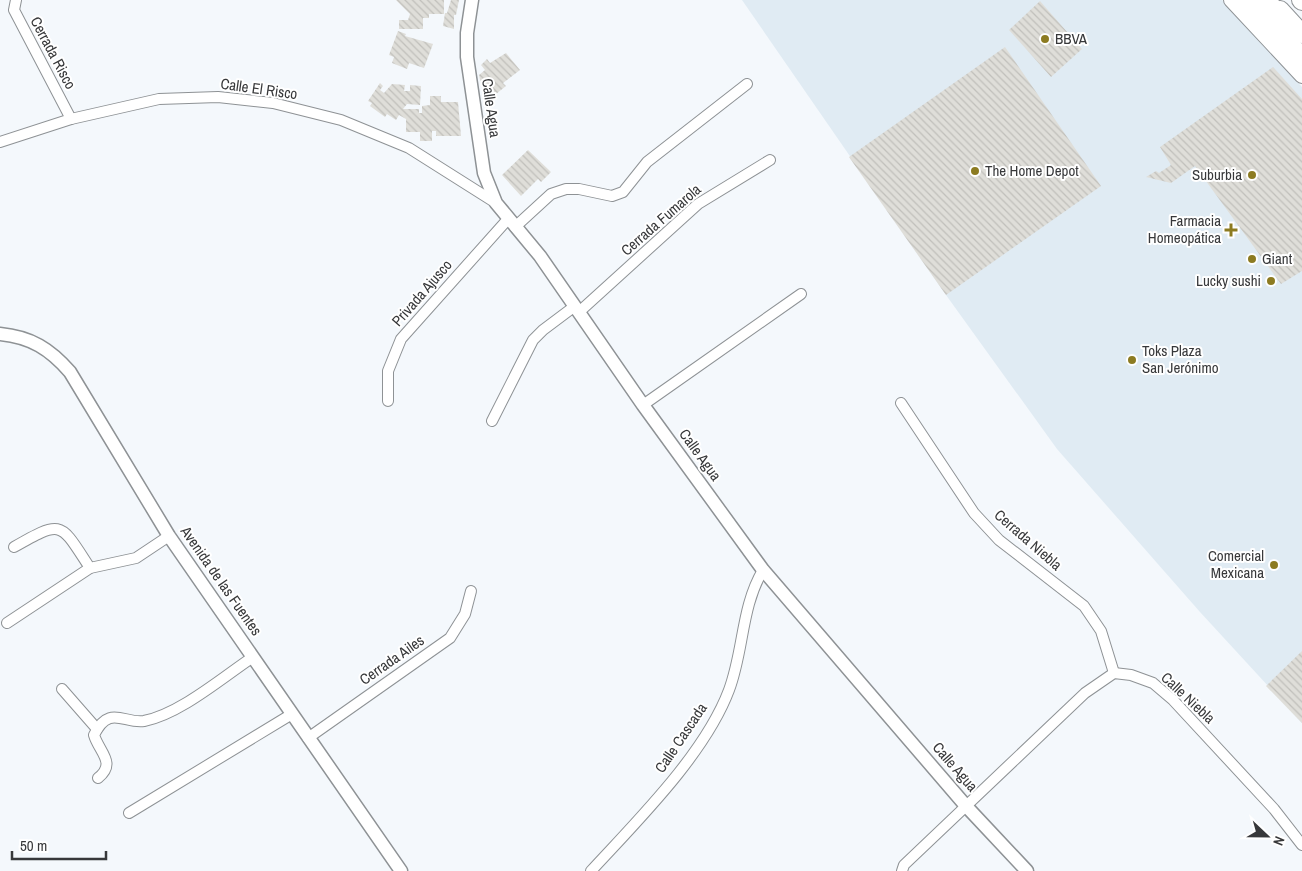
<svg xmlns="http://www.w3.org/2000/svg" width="1302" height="871" font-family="'Archivo Narrow',sans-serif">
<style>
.built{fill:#e0ebf3}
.building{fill:url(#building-back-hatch)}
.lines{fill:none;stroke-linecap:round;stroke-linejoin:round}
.minor-casing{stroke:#8e9295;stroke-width:12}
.tertiary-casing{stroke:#8e9295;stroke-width:15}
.secondary-casing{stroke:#8e9295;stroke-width:16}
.motorway-casing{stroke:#8e9295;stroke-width:20}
.minor{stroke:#fff;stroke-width:10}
.tertiary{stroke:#fff;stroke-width:12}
.secondary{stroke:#fff;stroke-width:14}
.motorway{stroke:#fff;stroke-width:18}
.poi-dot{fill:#8c7b21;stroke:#fff;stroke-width:2}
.labels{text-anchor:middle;stroke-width:4;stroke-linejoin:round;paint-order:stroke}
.poi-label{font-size:15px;fill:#37383a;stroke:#fff;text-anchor:start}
.street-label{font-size:15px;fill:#37383a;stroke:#fff}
</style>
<defs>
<pattern id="building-back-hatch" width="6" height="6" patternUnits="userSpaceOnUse" patternTransform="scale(1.25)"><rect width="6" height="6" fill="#dfded9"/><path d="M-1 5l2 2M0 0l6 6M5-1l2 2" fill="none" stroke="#c0bfbb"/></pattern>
</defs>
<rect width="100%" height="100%" fill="#f4f8fc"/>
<path class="built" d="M742,0h480l80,87v636l-102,-111 -143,-163 -111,-154z"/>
<g class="building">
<path d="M396,0h48v14h-15v4h-6v11h-24v-9h9l2,-6z"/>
<path d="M451,0h8l-3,15h-2v14l-11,-3 2,-13h2z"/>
<path d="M1040,1l42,48 -31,28 -42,-47z"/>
<path d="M398,31l8,3 -1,2 28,8 -9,24 -15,-5 -2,6 -15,-6 2,-6 -5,-2z"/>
<path d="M1005,47l96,139 -155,109 -97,-138z"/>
<path d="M506,53l14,17 -17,13 3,3 -10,8 -8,-9 -2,2 -6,-7 -1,-5 6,-5 -4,-5 6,-6 3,4z"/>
<path d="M1273,67l29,32v172l-21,13 -86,-118 -24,17 -25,-6 10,-6 3,2 12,-8 -11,-18z"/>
<path d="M380,83l3,3 -3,4 4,3 8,-9 13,1 -1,6h6v-6l11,1 -1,19 -13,-1 -4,5h16v4h3v-7l8,-1v-9h11v6h17l3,34h-25v-5h-4v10h-12v-9h-14v-13l-7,-4 -3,5 -9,-6 -2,3 -15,-11 2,-3 -4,-2z"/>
<path d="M528,150l23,22 -10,10 -3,-3 -17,17 -19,-21z"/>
<path d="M1302,651v72l-36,-37z"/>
</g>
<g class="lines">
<defs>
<g id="minor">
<path d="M16,0l-2,10 57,109"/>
<path d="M0,142l71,-23 88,-20 59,-2 55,6 68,17 68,28 87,55"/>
<path d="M515,227l36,-33 15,-5h13l33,7 11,-4 24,-30 100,-78"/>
<path d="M579,312l119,-108 72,-44"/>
<path d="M388,401v-30l13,-32 107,-120"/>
<path d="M901,403l73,110 25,27 85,66 17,25 13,42"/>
<path d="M643,405l158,-111"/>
<path d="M492,421l41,-81 10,-10 32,-24"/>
<path d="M14,547c49,-28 46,-25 76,21"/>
<path d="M7,623l83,-55 46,-10 33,-22"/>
<path d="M62,689l35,40"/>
<path d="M308,738l142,-100 15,-24 6,-23"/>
<path d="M98,778c19,-15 1,-26 -4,-43 15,-31 30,-11 50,-14 36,-7 79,-44 109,-64"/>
<path d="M129,813l163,-99"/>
<path d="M591,871c46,-50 114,-117 138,-181 15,-40 12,-83 34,-120"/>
<path d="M902,871l2,-6 181,-172 29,-20 17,2 22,8 20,17 101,109 28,36"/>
</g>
<g id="tertiary">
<path d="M472,0l-5,33v24l17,116 12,30 44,53 103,149 120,165 203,236 61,65"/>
<path d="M0,334c31,3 50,15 70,38l99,164 232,335"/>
</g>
<path id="secondary" d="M1231,0l71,76"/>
<g id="motorway">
<path d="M1249,0l53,57"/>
<path d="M1267,0l18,24"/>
<path d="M1301,0l1,1"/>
<path d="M1280,10l22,24"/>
</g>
</defs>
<use href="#minor" class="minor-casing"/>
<use href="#tertiary" class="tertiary-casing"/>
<use href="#secondary" class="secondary-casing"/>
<use href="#motorway" class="motorway-casing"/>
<use href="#minor" class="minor"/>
<use href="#tertiary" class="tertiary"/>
<use href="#secondary" class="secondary"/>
<use href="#motorway" class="motorway"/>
</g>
<g class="poi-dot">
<circle cx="1045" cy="39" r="5"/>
<circle cx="975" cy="171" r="5"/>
<circle cx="1252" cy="175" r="5"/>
<path d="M1228.5 222.5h5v5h5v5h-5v5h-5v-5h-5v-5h5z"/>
<circle cx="1252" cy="259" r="5"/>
<circle cx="1271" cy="281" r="5"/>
<circle cx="1132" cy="360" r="5"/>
<circle cx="1274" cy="565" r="5"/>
</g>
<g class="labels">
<g class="poi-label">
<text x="1055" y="44">BBVA</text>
<text x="985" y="176">The Home Depot</text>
<text x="1242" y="180" text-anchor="end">Suburbia</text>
<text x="1221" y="226" text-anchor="end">Farmacia<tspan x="1221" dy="17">Homeopática</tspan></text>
<text x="1262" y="264">Giant</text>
<text x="1261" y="286" text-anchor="end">Lucky sushi</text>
<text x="1142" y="356">Toks Plaza<tspan x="1142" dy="17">San Jerónimo</tspan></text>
<text x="1264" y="561" text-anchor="end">Comercial<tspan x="1264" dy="17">Mexicana</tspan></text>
</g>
<g class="street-label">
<text transform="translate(53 53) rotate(62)" y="5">Cerrada Risco</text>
<text transform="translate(259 89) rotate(8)" y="5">Calle El Risco</text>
<text transform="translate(491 108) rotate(82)" y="5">Calle Agua</text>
<text transform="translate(661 220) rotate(-41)" y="5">Cerrada Fumarola</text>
<text transform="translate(422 293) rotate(-49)" y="5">Privada Ajusco</text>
<text transform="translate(700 455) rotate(54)" y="5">Calle Agua</text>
<text transform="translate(1028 540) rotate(41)" y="5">Cerrada Niebla</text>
<text transform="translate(221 581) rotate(55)" y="5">Avenida de las Fuentes</text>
<text transform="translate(392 660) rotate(-35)" y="5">Cerrada Ailes</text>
<text transform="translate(1188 698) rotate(43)" y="5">Calle Niebla</text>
<text transform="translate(681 738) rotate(-56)" y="5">Calle Cascada</text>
<text transform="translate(955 767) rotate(49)" y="5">Calle Agua</text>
</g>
</g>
<g transform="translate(1267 836) rotate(112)" stroke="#ffffff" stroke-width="4" paint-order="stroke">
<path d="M0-4L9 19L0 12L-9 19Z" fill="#37383a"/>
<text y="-8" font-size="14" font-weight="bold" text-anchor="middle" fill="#37383a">N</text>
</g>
<path d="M12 851v8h94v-8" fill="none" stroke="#37383a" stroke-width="2.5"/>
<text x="20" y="851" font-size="15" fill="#37383a" stroke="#ffffff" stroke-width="4" paint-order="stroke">50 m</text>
</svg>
